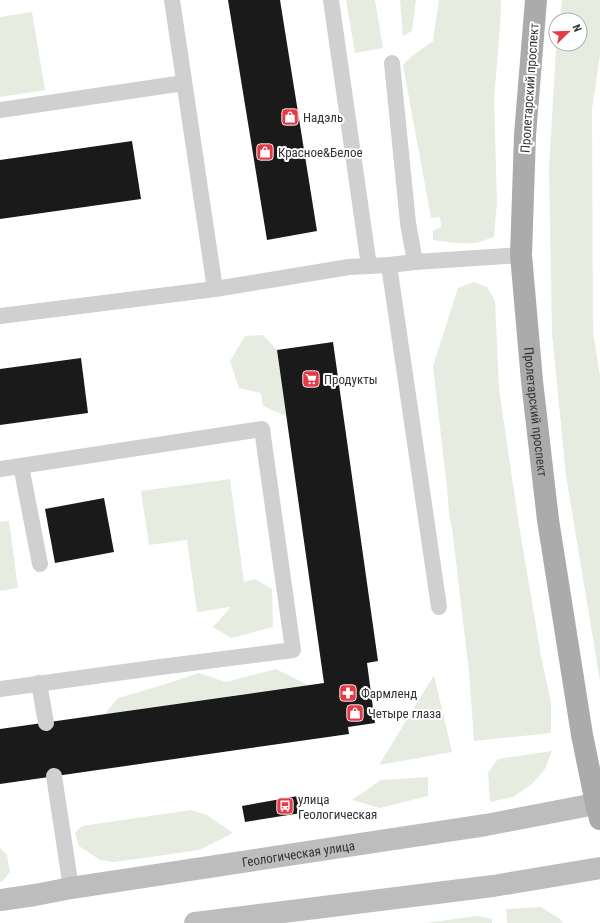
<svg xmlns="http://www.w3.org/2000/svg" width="600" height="923" font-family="'Roboto Condensed',sans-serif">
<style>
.green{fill:#e6ecdf}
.building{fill:#1a1a1a}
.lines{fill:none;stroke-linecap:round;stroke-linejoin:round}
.service{stroke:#d0d0d0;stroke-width:16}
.secondary{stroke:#bdbdbd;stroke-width:22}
.primary{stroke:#ababab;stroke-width:22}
.labels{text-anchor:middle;stroke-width:4;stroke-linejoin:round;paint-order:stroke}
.street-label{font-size:13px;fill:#333;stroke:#fff}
.poi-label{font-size:13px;fill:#333;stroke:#fff;text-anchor:start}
</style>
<rect width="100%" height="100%" fill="#fff"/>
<g class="green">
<path d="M346,0h29l8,48 -28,5z"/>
<path d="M400,0h16l-4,31 -9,5z"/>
<path d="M439,0h62l-1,27 -6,72 3,103 -3,35c-5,1 -10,4 -15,5 -14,3 -32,0 -46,-2v-9l8,-4 -1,-10 -9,1 -28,-153 9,-9 21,-15z"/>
<path d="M562,0h38v55l-8,54 1,223 7,44v305l-34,-205 -14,-143 -3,-166 7,-117 1,-6h23v-24h-20z"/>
<path d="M32,12l13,78 -45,7v-80z"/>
<path d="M474,282l13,5 8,14 4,88 20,136 22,131 10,47v30l-77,8 -5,-69 -17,-144 -3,-14 -2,-26 -14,-122 25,-78z"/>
<path d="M263,335l14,15 9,66 -23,-10 -2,-13 -22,-5 -9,-27 15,-25z"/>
<path d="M230,479l14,103 11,-3 17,10 1,38 -42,11 -18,-11 16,-18v-2l-32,5 -10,-72 -38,5 -8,-54z"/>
<path d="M9,521l9,67 -18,3v-69z"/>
<path d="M276,669l32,16 -203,29 13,-16 38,-11 43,-14 27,9z"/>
<path d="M434,675l18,77 -73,13z"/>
<path d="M552,751l-7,18 -14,16 -18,12 -23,5 -2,-29 10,-14z"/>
<path d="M428,777v19l-48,12 -28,-8 29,-20z"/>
<path d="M191,810l16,5 26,18 -34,17 -85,12 -14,-2 -21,-14 -4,-13 7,-7z"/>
<path d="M0,848l7,7 3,17 -7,9 -3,1z"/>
<path d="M541,907l19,12 3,4h-56l-1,-14z"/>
<path d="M477,916l15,3v4h-66z"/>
</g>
<g class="building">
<path d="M228,0h52l37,231 -50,9z"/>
<path d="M132,141l9,58 -141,20v-59z"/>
<path d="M333,342l45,319 -11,2 8,60 -27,4 1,7 -349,50v-55l324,-46 -47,-333z"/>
<path d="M81,358l7,55 -88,12v-56z"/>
<path d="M104,498l10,54 -59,11 -10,-54z"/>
<path d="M298,796l3,17 -56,9 -3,-16z"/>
</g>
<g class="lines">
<g class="service">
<path d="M172,0l43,289"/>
<path d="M331,0l38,266"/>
<path d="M392,63l16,160 7,39"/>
<path d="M0,110l184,-27"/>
<path d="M389,265l50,342"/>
<path d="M0,316l215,-27 134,-22 40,-2 26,-3 106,-7"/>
<path d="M21,466l19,98"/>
<path d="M0,469l262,-40 31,221 -140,18 -153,21"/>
<path d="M39,683l7,40"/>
<path d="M54,776l17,112"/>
</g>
<g class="secondary">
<path id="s1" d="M0,900l35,-5 36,-7 415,-63 114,-22"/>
<path d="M195,923l298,-37 107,-18"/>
</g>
<path class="primary" id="s2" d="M536,0l-11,135 -4,120 11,126 16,139 34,215 14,68 4,16"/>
</g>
<defs>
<symbol id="shop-square" viewBox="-11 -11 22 22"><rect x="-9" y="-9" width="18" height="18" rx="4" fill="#e63946" stroke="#fff"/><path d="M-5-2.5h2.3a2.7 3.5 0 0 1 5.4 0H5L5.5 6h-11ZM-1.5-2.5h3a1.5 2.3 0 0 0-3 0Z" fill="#fff"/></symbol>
<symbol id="supermarket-square" viewBox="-11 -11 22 22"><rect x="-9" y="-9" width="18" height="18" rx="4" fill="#e63946" stroke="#fff"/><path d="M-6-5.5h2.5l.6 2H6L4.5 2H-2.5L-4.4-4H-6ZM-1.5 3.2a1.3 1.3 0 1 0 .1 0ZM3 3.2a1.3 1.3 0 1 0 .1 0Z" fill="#fff"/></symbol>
<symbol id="pharmacy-square" viewBox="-11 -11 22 22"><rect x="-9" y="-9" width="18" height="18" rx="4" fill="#e63946" stroke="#fff"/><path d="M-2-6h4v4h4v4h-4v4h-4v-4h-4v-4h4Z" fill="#fff"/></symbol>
<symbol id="bus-square" viewBox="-11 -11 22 22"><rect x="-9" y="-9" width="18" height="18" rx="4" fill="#e63946" stroke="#fff"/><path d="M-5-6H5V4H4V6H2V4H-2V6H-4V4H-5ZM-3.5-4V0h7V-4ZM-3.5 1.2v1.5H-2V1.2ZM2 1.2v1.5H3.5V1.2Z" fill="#fff"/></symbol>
</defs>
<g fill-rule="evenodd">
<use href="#shop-square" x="280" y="107" width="20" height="20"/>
<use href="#shop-square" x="255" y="142" width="20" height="20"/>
<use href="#supermarket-square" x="301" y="369" width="20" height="20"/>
<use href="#pharmacy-square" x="338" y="683" width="20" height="20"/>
<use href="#shop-square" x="345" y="703" width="20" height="20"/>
<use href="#bus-square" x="275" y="796" width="20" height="20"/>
</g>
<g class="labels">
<g class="street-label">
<text transform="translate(529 88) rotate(-86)" y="5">Пролетарский проспект</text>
<text dy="5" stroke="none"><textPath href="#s2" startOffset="413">Пролетарский проспект</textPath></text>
<text dy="5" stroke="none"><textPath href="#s1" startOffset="302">Геологическая улица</textPath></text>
</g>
<g class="poi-label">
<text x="303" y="122">Надэль</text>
<text x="278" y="157">Красное&amp;Белое</text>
<text x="324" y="384">Продукты</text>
<text x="361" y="698">Фармленд</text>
<text x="368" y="718">Четыре глаза</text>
<text x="298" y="804">улица<tspan x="298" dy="15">Геологическая</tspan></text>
</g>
</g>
<g transform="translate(568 32) rotate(67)"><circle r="19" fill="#ffffff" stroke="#adadad"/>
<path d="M0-3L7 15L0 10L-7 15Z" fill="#e63946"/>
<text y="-6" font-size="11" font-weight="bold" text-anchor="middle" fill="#333333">N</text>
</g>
</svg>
